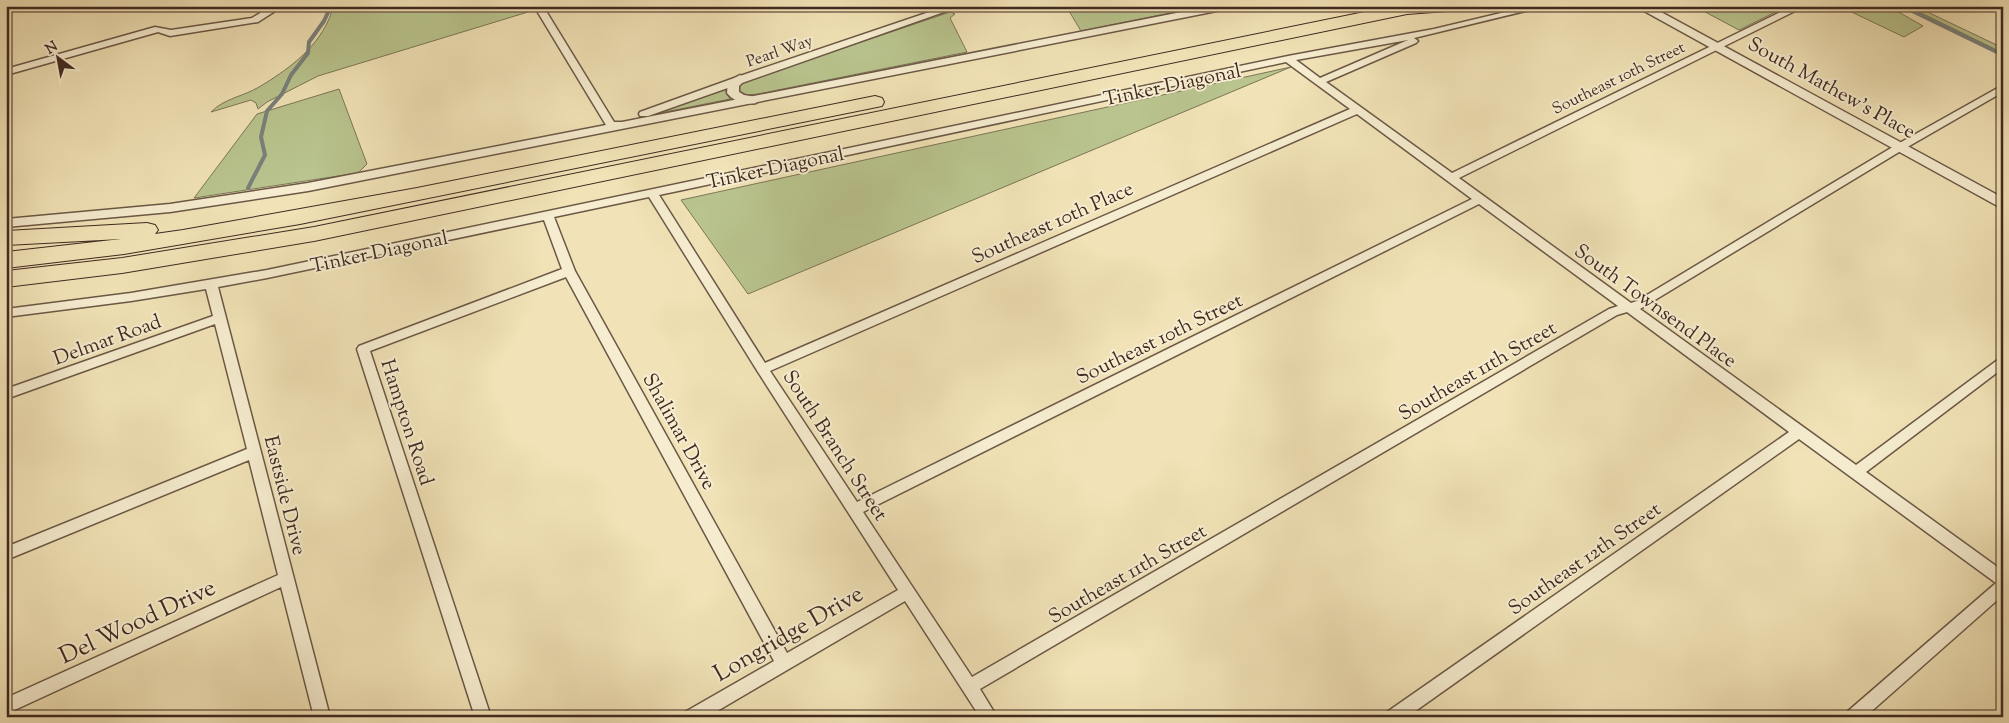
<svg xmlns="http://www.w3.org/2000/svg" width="2009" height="723" font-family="'Sorts Mill Goudy',serif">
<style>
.green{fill:#b9c48e;stroke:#7c7658}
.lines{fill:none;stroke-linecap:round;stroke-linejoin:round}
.stream{stroke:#79817c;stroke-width:4}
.minor-casing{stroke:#6c5846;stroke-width:3}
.tertiary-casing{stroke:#6c5846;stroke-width:3}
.motorway-casing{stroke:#402921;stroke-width:2}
.minor{fill:#f6edd0;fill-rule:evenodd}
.tertiary{fill:#f6edd0;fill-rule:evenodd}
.motorway{fill:#f1e3b7;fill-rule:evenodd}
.labels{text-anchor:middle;stroke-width:4;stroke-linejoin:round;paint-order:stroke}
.far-street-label{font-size:16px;fill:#402921;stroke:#f6edd0}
.street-label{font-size:20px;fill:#402921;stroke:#f6edd0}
.near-street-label{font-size:24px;fill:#402921;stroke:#f6edd0}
</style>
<rect width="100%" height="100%" fill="#f1e3b7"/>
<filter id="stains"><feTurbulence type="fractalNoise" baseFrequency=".004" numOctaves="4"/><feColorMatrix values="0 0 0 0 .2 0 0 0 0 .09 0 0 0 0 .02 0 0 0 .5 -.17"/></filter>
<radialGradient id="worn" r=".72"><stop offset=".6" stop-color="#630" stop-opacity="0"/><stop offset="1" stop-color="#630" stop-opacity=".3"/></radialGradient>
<g class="green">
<path d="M334,6h191l3,6 -210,64 -51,26 -9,7 -2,-6 -5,-3 -40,12c14,-14 31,-15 48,-25 27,-16 56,-37 69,-66 3,-5 3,-10 6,-15z"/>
<path d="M1066,6h132l-3,2 -114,23z"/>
<path d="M1694,6h94l-49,24z"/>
<path d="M1839,6h49l35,20 -19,11z"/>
<path d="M1907,6h8l88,42v5z"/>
<path d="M950,12l5,2 -5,4 17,34 -209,42 -12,1 -7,-5 1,-5 9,-5z"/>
<path d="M1291,67l-543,227 -67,-94z"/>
<path d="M339,89l28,75 -9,9 -164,25 63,-84z"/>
<path d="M725,90l5,9 -80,16z"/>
</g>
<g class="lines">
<g class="stream">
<path d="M1902,6l101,49"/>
<path d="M248,188l17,-33 -4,-18 6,-26 15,-17 9,-19 17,-22 1,-11 15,-21 7,-15"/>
</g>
<defs>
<g id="minor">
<path d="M272,6h11l-25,16 -88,14 -12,-4 -152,43v-6l149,-42 16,3 81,-12z"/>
<path d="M534,6h22l-10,5 68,111h8l590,-116h19l-4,3 -919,182 -138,21 -164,15v-8l164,-15 138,-21 298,-58z"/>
<path d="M947,6h14l-313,110h-8l-1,-2 1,-2 97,-35z"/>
<path d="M1530,6h16l-132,32 4,3 -2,2 -90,39 126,91 341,-167h12l-346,172 172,125 6,-2 259,-156 107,-60v7l-99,57 -264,160 216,156 147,-109v12l-137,104 137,99v24l-138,122h-20l2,-5 149,-129 -197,-144 -392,278h-22l2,-5 402,-280 -162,-120 -10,3 -637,374 17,28h-17l-75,-116 -198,116h-24l2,-5 89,-51 -208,-384 -196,74 121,366h-16l-118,-368 2,-3 203,-77 -18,-49 -277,58 -49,9 112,430h-16l-33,-130 -275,127v-16l272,-123 -29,-115 -243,100v-13l241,-98 -32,-125 -209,75v-10l207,-73 -7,-27 -75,12 -125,16v-8l125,-16 136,-23 1021,-214 146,-27zM1408,40l-88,38 -24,-18zM1286,62l64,47 -585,254 -106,-168zM1357,114l115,85 -615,303 -87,-131zM649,197l109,175 140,218 -111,63 -212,-382 -21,-54zM1479,204l139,102 -9,3 -637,368 -109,-165z"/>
</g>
<g id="tertiary">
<path d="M1635,6h15l353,192v11z"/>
<path d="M740,75l6,4 -7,7v6l5,3 12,2 1,3 -1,3c-11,2 -23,-2 -29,-10l1,-11z"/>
</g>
<g id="motorway">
<path d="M1394,6h61l-2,4 -6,1 -40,3 -1093,227 -192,32 -116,14v-16l116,-13 192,-31z"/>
<path d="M875,96l7,2 2,4 -2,4 -582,118 -176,30 -118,14v-16l115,-13 -115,6v-14l141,-8 8,2 3,5 -3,4 28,-4 234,-42z"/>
</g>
</defs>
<use href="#minor" class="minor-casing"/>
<use href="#tertiary" class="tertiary-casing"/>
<use href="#motorway" class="motorway-casing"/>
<use href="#minor" class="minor"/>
<use href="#tertiary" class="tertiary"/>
<use href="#motorway" class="motorway"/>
</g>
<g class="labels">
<g class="far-street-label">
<text transform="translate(779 50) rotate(-19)" y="6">Pearl Way</text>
<text transform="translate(1618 77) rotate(-26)" y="6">Southeast 10th Street</text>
</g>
<g class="street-label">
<text transform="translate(1172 84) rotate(-12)" y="7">Tinker Diagonal</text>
<text transform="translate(1832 87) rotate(29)" y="7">South Mathew's Place</text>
<text transform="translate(775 167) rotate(-12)" y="7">Tinker Diagonal</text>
<text transform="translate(1052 222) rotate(-24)" y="7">Southeast 10th Place</text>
<text transform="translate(379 251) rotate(-12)" y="7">Tinker Diagonal</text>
<text transform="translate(1656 305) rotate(36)" y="7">South Townsend Place</text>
<text transform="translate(1159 338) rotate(-26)" y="7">Southeast 10th Street</text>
<text transform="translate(107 339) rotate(-20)" y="7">Delmar Road</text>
<text transform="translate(1477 370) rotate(-30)" y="7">Southeast 11th Street</text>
<text transform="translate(408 422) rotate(72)" y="7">Hampton Road</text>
<text transform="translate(680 431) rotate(61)" y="7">Shalimar Drive</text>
<text transform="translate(836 445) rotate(57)" y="7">South Branch Street</text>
<text transform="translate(286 495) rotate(76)" y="7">Eastside Drive</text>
<text transform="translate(1584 558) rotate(-35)" y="7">Southeast 12th Street</text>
<text transform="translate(1127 573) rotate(-30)" y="7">Southeast 11th Street</text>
</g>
<g class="near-street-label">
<text transform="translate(137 621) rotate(-25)" y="8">Del Wood Drive</text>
<text transform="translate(788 633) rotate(-30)" y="8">Longridge Drive</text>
</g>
</g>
<rect width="2009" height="723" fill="none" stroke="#f1e3b7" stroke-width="25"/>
<rect x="8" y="8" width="1994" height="708" fill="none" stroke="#402921" stroke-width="2.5"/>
<rect x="12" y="12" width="1984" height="698" fill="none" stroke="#402921"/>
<g transform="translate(58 58) rotate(328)" stroke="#f6edd0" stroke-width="4" paint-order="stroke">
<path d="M0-4L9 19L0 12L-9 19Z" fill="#402921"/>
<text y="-8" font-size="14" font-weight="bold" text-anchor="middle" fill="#402921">N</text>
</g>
<rect width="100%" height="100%" filter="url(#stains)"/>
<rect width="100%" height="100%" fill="url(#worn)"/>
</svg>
